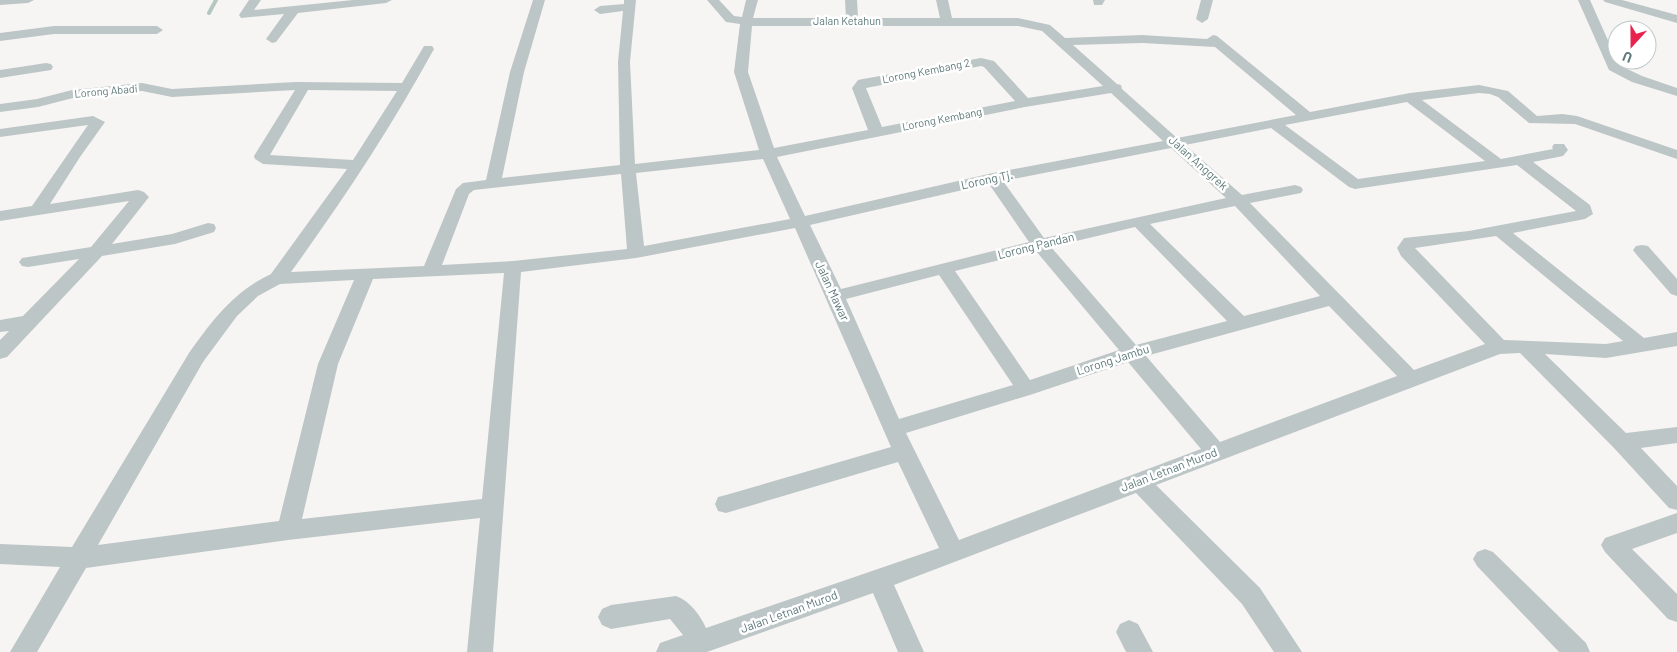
<svg xmlns="http://www.w3.org/2000/svg" width="1677" height="652" font-family="Barlow,sans-serif">
<style>
.lines{fill:none;stroke-linecap:round;stroke-linejoin:round}
.stream{stroke:#b4c7c3;stroke-width:4}
.minor{fill:#bdc6c6;fill-rule:evenodd}
.labels{text-anchor:middle;stroke-width:5;stroke-linejoin:round;paint-order:stroke}
.far-street-label{font-size:11px;fill:#5d7979;stroke:#fff}
.street-label{font-size:12px;fill:#5d7979;stroke:#fff}
</style>
<rect width="100%" height="100%" fill="#f7f5f3"/>
<g class="lines">
<path class="stream" d="M209,13l7,-13"/>
<g class="minor">
<path d="M0,0h34l-6,3 -28,2z"/>
<path d="M249,0h12l-7,10 99,-10h39l-6,3 -88,10 -22,29 -4,1 -6,-4 18,-25 -43,4 -2,-3z"/>
<path d="M533,0h12l-21,72 -22,106 118,-13 -2,-103 5,-51 -23,3 -6,-4 6,-4 24,-2v-4h12l-6,62 5,102 124,-14 -25,-78 6,-48 -14,-2 -19,-22h12l15,16 8,1 4,-17h12l-5,18h93l-1,-18h12l1,18h82l-4,-18h12l4,18h66l32,7 15,13 77,-3 65,4 6,-4 4,1 93,76 100,-19 69,-8 29,6 29,25 25,-2 15,2 100,34v9l-102,-35 -46,-1 -31,-26 -8,-3 -11,-1 -57,7 79,59 52,-10 -1,-2 2,-3h10l4,6 -5,6 -30,6 57,43 3,9 -8,5 -72,14 131,105 33,-6v14l-71,12 -61,-4 81,79 51,-6v16l-36,5 36,38v24l-8,-2 -55,-60 -94,-95 -20,1 -344,131 104,103 42,64h-28l-32,-48 -106,-111 -242,92 30,67h-26l-25,-59 -166,59h-51l4,-9 23,-8 -13,-16 -59,10 -9,-4 -4,-8 4,-8 9,-4 65,-9c14,5 24,19 30,32l233,-80 -41,-86 -172,51 -8,-2 -3,-7 3,-7 8,-2 165,-48 -96,-219 -159,30 -115,14 -28,380h-26l13,-134 -192,22 -202,28 -49,84h-27l50,-85 -60,-3v-20l72,3 117,-194c23,-32 45,-62 82,-79l76,-105 -84,-5 -8,-5 -1,-3 41,-66 -123,7 -30,-6 -69,7 -35,9 -38,5v-8l37,-5 35,-9 70,-7 30,6 124,-7 106,1 22,-37h8l2,3c-42,77 -91,151 -143,223l133,-6 32,-77 7,-6 23,-3 24,-108zM752,26h266l24,5 61,55 -75,12 -34,-37 -13,-3 -118,21 -5,1 -6,8 16,42 -94,18 -26,-76zM1142,43l73,4 81,68 -119,23 -55,-49 -1,-4 -4,-1 -44,-39zM981,66l3,1 31,34 -133,26 -16,-39zM308,90l89,1 -44,69 -83,-5zM1111,93l52,48 -170,32 -188,43 -28,-59 248,-50zM1407,102l78,59 -127,18 -73,-54zM1271,128l78,59 6,2 162,-24 59,46 -107,20 -65,7 -7,10 4,8 84,88 -71,26 -164,-167 51,-10 2,-3 -2,-3 -6,-2 -53,10 -57,-50zM1171,148l55,50 -182,40 -41,-57zM763,159l27,60 -146,27 -8,-73zM621,174l6,75 -114,12 -71,4 27,-71 5,-4zM989,184l40,58 -188,47 -31,-64zM1235,206l85,90 -76,20 -94,-92zM1135,227l92,94 -91,24 -85,-98zM1496,236l127,105 -17,3 -102,-4 -89,-92zM1036,251l83,99 -89,30 -75,-109zM504,273l-22,226 -180,20 36,-155 35,-85zM939,275l74,110 -114,34 -53,-120zM354,280l-36,84 -39,157 -181,24 105,-183 34,-46 21,-20 22,-12zM1329,306l68,70 -177,66 -74,-86zM1128,362l73,87 -242,91 -53,-107 127,-39z"/>
<path d="M1093,0h12l-3,5h-8z"/>
<path d="M1201,0h12l-5,19 -6,4 -6,-4z"/>
<path d="M1578,0h12l29,65 23,11 35,12v8l-45,-14 -23,-12z"/>
<path d="M1603,0h19l55,15v8l-72,-21z"/>
<path d="M54,26h103l6,4 -6,4h-103l-54,7v-8z"/>
<path d="M46,63l5,1 2,3 -2,3 -51,8v-8z"/>
<path d="M93,116l12,6 -25,35 -30,47 88,-14 6,2 5,5 -37,47 60,-10 36,-11 6,1 2,4 -2,4 -39,12 -73,12 -95,101 -7,2v-19l9,-9 -9,1v-12l23,-4 56,-57 -51,8 -6,-1 -3,-4 3,-4 69,-11 38,-46 -129,20v-10l32,-5 56,-81 -88,12v-8z"/>
<path d="M1642,245l6,1 29,33v17l-6,-2 -35,-40 -3,-4 3,-4z"/>
<path d="M1677,513v20l-45,16 45,45v28l-9,-3 -63,-67 -4,-7 4,-7z"/>
<path d="M1485,549l8,3 93,91 4,9h-31l-82,-86 -4,-7 4,-7z"/>
<path d="M1129,620l9,4 15,28h-27l-10,-20 4,-8z"/>
</g>
</g>
<g class="labels">
<g class="far-street-label">
<text x="847" y="25">Jalan Ketahun</text>
<text transform="translate(926 71) rotate(-11)" y="4">Lorong Kembang 2</text>
<text transform="translate(106 91) rotate(-5)" y="4">Lorong Abadi</text>
<text transform="translate(942 119) rotate(-11)" y="4">Lorong Kembang</text>
</g>
<g class="street-label">
<text transform="translate(1198 163) rotate(42)" y="4">Jalan Anggrek</text>
<text transform="translate(987 180) rotate(-12)" y="4">Lorong Tj.</text>
<text transform="translate(1036 246) rotate(-14)" y="4">Lorong Pandan</text>
<text transform="translate(832 291) rotate(65)" y="4">Jalan Mawar</text>
<text transform="translate(1113 360) rotate(-18)" y="4">Lorong Jambu</text>
<text transform="translate(1169 470) rotate(-21)" y="4">Jalan Letnan Murod</text>
<text transform="translate(789 612) rotate(-20)" y="4">Jalan Letnan Murod</text>
</g>
</g>
<g transform="translate(1632 45) rotate(201)"><circle r="24" fill="#ffffff" stroke="#bec9c9"/>
<path d="M0-4L9 19L0 12L-9 19Z" fill="#e8224c"/>
<text y="-8" font-size="14" font-weight="bold" text-anchor="middle" fill="#5d7979">U</text>
</g>
</svg>
